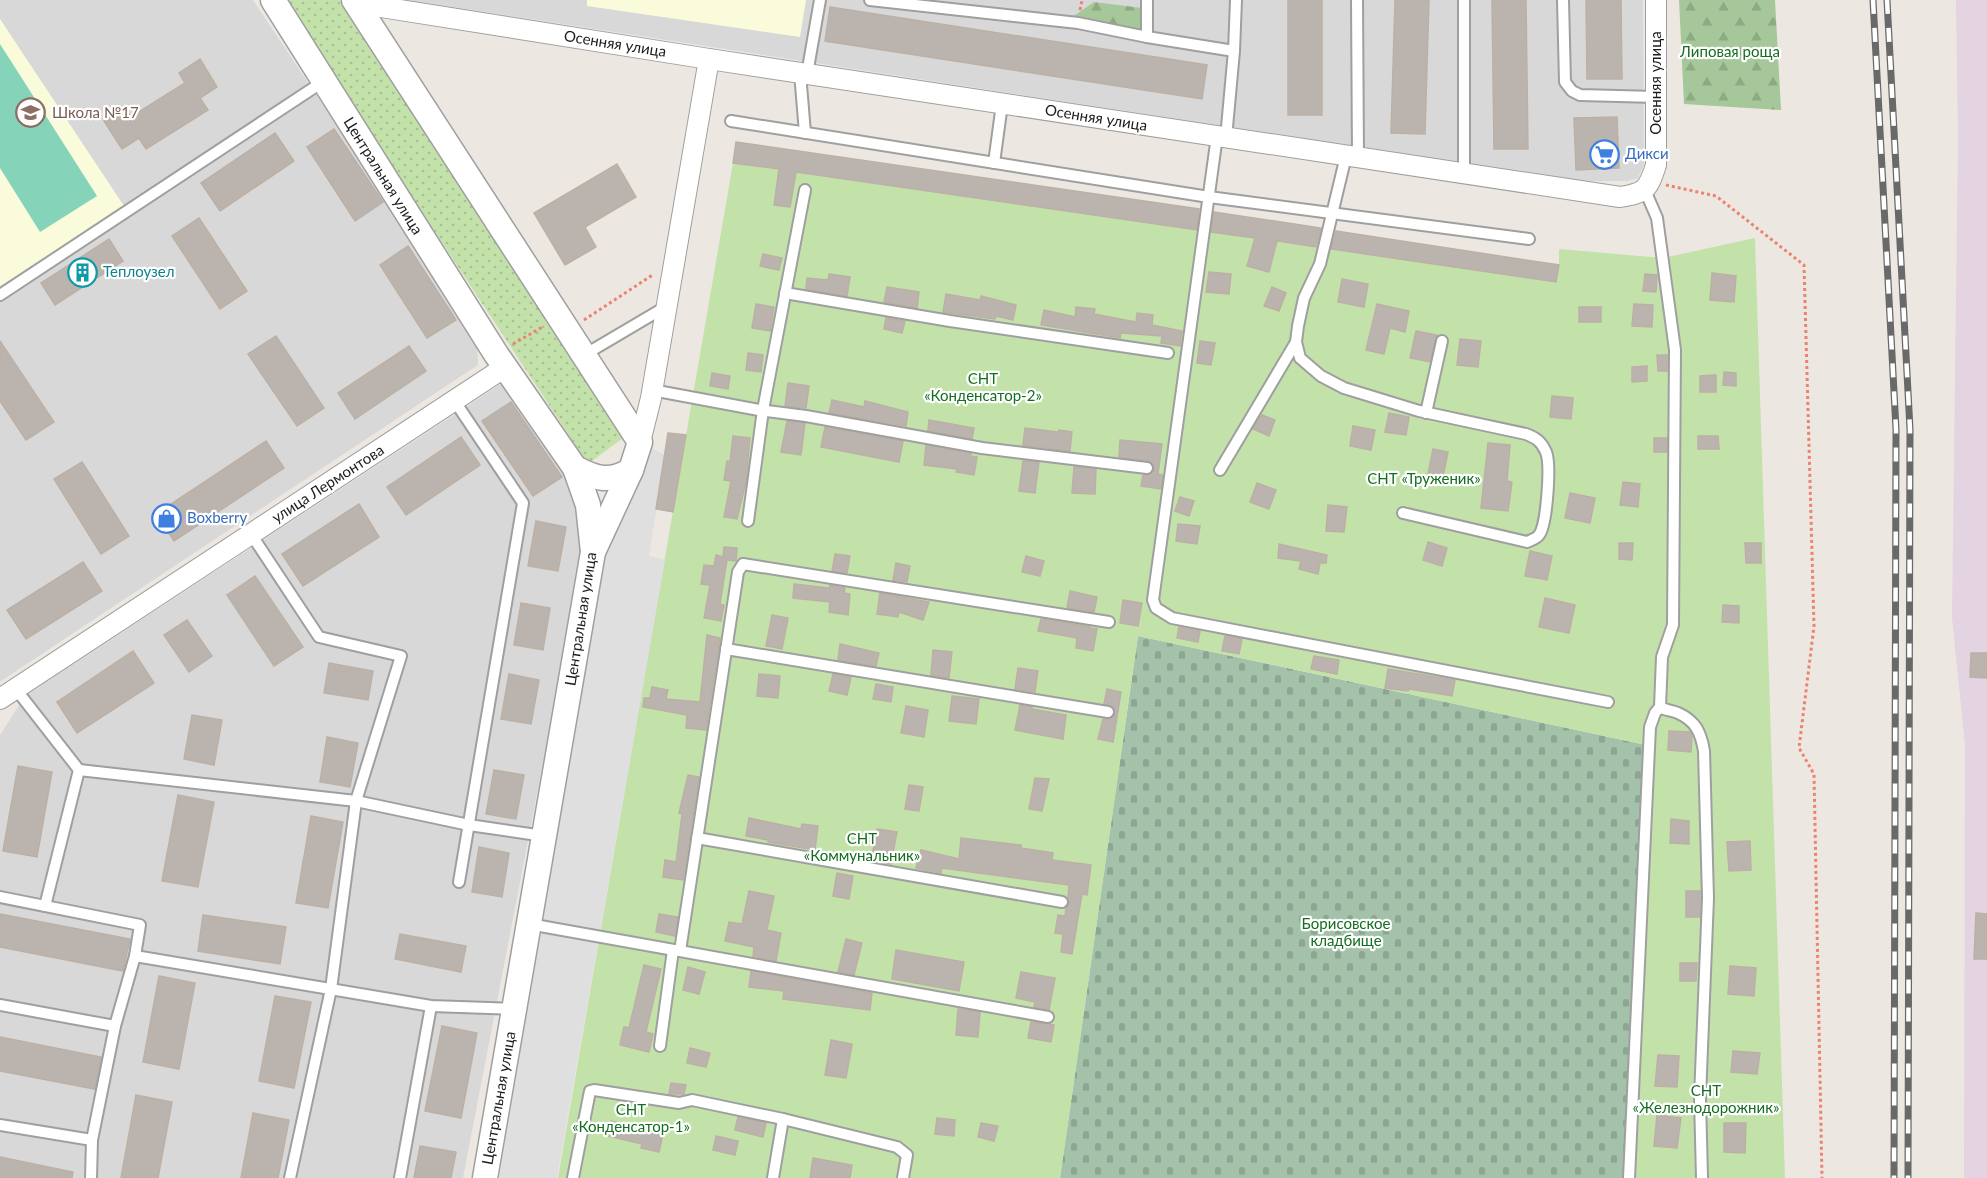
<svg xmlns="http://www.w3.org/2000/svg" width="1987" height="1178" font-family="Lato,sans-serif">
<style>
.residential{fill:#d9d8d8}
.industrial{fill:#e4d3e0}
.education{fill:#fafbda}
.grass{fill:url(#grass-dots)}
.forest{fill:url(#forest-firs)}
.cemetery{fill:url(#cemetery-stones)}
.garden{fill:#c3e2aa}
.pitch{fill:#85d4b9}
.parking{fill:#dfdfdf}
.building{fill:#bbb4ae;stroke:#bcb0a5;stroke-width:1.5}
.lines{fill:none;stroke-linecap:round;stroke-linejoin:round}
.service-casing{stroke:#9f9f9f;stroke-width:14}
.minor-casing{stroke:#9f9f9f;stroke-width:22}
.tertiary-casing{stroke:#9f9f9f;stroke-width:27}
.path{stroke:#ec8371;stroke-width:3;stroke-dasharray:3 3;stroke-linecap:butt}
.service{stroke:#fff;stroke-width:10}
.minor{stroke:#fff;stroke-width:20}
.tertiary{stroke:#fff;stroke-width:24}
.rail-casing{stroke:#696969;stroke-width:7}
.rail{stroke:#fff;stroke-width:4.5;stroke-dasharray:14;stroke-linecap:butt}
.labels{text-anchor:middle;stroke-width:4.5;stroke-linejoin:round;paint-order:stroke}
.street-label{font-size:15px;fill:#1b1b1b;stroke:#fff}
.park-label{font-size:15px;fill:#146d20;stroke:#fff}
.education-label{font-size:15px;fill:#785e54;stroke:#fff;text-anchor:start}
.shop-label{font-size:15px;fill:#366cbe;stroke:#fff;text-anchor:start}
.culture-label{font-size:15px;fill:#0d838f;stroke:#fff;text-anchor:start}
</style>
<defs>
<pattern id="grass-dots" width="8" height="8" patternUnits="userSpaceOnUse" patternTransform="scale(1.5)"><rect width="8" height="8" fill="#c3e2aa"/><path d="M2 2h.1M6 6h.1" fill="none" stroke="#a7c192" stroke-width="1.8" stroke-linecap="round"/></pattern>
<pattern id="forest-firs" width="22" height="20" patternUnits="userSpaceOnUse" patternTransform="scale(1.5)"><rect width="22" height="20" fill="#a5c799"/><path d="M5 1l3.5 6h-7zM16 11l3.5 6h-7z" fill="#8daa83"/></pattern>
<pattern id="cemetery-stones" width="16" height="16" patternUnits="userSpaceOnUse" patternTransform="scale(1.5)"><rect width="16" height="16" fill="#a4c2aa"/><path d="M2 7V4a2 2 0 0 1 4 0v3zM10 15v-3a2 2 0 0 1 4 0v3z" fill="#8da692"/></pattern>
</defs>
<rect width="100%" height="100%" fill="#ece8e1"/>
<g class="residential">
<path d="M0,0h253l224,336 1,29 -477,316h-1z"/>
<path d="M408,0h1235l1,164 -6,14 -11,3h-47z"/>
<path d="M507,380l65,91 12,79 -121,628h-463v-443l25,-39z"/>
</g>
<path class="industrial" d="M1956,0h31v1178h-23l1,-433 -13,-127 6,-477z"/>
<g class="education">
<path d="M587,0h219l-6,37 -213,-31z"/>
<path d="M0,19l124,187 -124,81z"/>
</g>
<path class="grass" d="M282,0h57l284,438 -35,26z"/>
<g class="forest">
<path d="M1679,0h96l6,110 -97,-6z"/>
<path d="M1094,2l48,6 -2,22 -75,-8z"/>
</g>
<path class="cemetery" d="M1138,636l508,109 -21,433h-565z"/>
<path class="garden" d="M733,163l823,119 3,-17v-16l104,9 92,-20 30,940h-160l21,-433 -508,-109 -78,542h-502z"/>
<path class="pitch" d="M0,44l97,152 -57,36 -40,-64z"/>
<path class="parking" d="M650,447l15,8 -16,101 16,4 -108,618h-58l106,-625z"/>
<g class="building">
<rect x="1288" y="0" width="34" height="115"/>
<path d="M1395,0h34l-4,134 -34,-1z"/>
<path d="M1492,0h34l2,149h-34z"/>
<path d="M1586,0h35l1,79h-35z"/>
<path d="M830,7l377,58 -5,34 -377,-58z"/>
<path d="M200,59l17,28 -17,11 8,12 -62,39 -7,-11 -17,11 -18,-28 20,-13 7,9 54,-34 -6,-10z"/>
<path d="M1617,117l2,51 -43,2 -2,-52z"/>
<path d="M334,129l49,73 -28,19 -48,-74z"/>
<path d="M275,133l19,28 -74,50 -19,-28z"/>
<path d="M736,142l463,67 -2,21 -401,-58 -6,35 -16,-2 5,-36 -46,-6z"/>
<path d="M617,164l19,33 -51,30 11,20 -31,18 -31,-52z"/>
<path d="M1214,212l107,16 -5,19 -39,-6 -8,31 -22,-6 8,-28 -44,-6z"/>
<path d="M199,218l48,73 -27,18 -48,-73z"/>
<path d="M1336,231l223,34 -3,17 -225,-33z"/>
<path d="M109,239l14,22 -68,44 -14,-22z"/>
<path d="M408,246l48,74 -29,18 -47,-73z"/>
<path d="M763,254l19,4 -3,12 -19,-4z"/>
<path d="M1209,272l22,2 -2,20 -23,-2z"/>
<path d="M1712,273l24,3 -2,26 -24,-2z"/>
<path d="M829,274l21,3 -3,19 -41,-7 1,-11 21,2z"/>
<path d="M1645,274l12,1 -1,17 -13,-1z"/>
<path d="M1342,279l26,5 -4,23 -26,-5z"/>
<path d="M887,287l32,5 -2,16 -33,-6z"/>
<path d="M1272,287l14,6 -7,18 -15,-5z"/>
<path d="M946,294l34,6 1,-4 35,9 -3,15 -17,-4 -1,3 -52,-7z"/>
<path d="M756,304l18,3 -4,24 -18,-3z"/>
<path d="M1377,304l32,7 -4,21 -15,-4 -6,26 -18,-4z"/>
<path d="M1634,304l19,1 -1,22 -20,-1z"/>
<path d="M1076,307l19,2 -1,5 42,8 1,-9 16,2 -1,10 30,6 -2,15 -19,-3 1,-7 -41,-3 -1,5 -79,-13 3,-15 31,7z"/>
<rect x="1579" y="307" width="22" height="15"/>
<path d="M886,318l19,3 -3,12 -18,-4z"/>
<path d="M1416,331l21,4 -7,27 -20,-4z"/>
<path d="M276,336l48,72 -27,18 -49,-72z"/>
<path d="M1460,339l21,2 -3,26 -21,-2z"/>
<path d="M0,341l54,81 -28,18 -26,-39z"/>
<path d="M1200,341l15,2 -4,22 -14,-2z"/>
<path d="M409,346l17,25 -71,48 -17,-26z"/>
<path d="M748,353l15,2 -2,17 -15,-2z"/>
<path d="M1657,355h10v16h-9z"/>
<path d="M1647,366v15l-15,1v-15z"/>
<path d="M1724,372l12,1v13l-13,-1z"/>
<path d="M712,373l18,3 -2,13 -18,-3z"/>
<path d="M1716,375v17h-16v-16z"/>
<path d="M788,383l21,3 -3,22 -21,-2z"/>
<path d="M1552,396l21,2 -2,21 -21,-2z"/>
<path d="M832,400l32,7 1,-6 43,11 -2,14 -77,-13z"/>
<path d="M511,402l51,75 -29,19 -51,-75z"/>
<path d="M1389,413l20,4 -3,18 -21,-3z"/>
<path d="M1262,415l13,5 -6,16 -16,-7z"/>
<path d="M929,420l45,8 -2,11 -44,-8z"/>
<path d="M787,421l18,2 -4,32 -20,-3z"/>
<path d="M1353,426l22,4 -4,20 -21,-4z"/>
<path d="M825,427l78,14 -4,21 -78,-15z"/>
<path d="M1025,428l33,4 1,-2 13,2 -2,19 -47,-6z"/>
<path d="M668,433l18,2 -13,77 -17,-3z"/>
<path d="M733,436l17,2 -4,44 -9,37 -13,-2 7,-36 -7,-1 3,-19 3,1z"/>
<path d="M1698,436h20l1,13h-21z"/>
<path d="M461,437l19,28 -74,50 -19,-28z"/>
<rect x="1654" y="438" width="13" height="14"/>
<path d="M1120,440l42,4 -4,30 5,1 -2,14 -20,-3 2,-11h6l4,-2 1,-8 -6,-4 -29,-4z"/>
<path d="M266,441l18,27 -110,73 -18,-27z"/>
<path d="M1488,443l22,2 -3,36 5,1 -4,29 -27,-3z"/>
<path d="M926,445l45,9 -1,2 7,1 -3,18 -18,-3 1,-3 -33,-4z"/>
<path d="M1433,449l15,3 -5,25 -15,-3z"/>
<path d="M1023,461l16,1 -4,31 -16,-2z"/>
<path d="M82,462l47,74 -28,18 -47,-75z"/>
<path d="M1074,467l22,2 -1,25 -23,-1z"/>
<path d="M1623,482l17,2 -2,23 -18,-2z"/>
<path d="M1257,483l19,7 -7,19 -19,-7z"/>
<path d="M1570,493l25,5 -5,25 -25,-5z"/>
<path d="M1180,497l14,4 -5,15 -14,-5z"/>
<path d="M359,504l20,33 -76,49 -21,-32z"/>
<path d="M1328,505l19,2 -3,25 -18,-1z"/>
<path d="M536,521l30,6 -8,44 -30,-5z"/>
<path d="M1178,524l22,2 -3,18 -21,-3z"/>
<path d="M1428,542l19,6 -5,18 -19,-6z"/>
<path d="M1619,543h14l-1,17 -13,-1z"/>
<path d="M1745,543h16v20h-15z"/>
<path d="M1279,544l48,11 -1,8h-6l-2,11 -19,-5 2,-8 -23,-3z"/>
<path d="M724,547l13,1 -1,13 -9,-1 -7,44 4,1 -3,16 -17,-3 6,-33 -9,-1 3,-19 10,1 2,-11 7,2z"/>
<path d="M1530,551l22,5 -5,24 -22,-4z"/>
<path d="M835,554l15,2 -3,17 -15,-2z"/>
<path d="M1026,556l18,5 -4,15 -18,-4z"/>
<path d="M83,562l19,29 -76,48 -19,-29z"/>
<path d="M896,563l14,3 -3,16 -14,-2z"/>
<path d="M255,576l48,71 -29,19 -47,-71z"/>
<path d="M794,584l35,4 1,-3 15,3 -1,5 6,1 -2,21 -19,-3 1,-10 -37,-4z"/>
<path d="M1070,591l27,6 -3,15 -27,-4z"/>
<path d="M880,593l49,9 -6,18 -24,-8 -1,5 -21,-3z"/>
<path d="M1545,598l30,7 -6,28 -30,-6z"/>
<path d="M1123,600l19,3 -4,23 -18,-3z"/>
<path d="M521,603l29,5 -7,42 -29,-5z"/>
<path d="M1723,605l16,1v17l-17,-1z"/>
<path d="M772,615l16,3 -6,31 -16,-3z"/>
<path d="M1041,619l49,8v1l7,1 -4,22 -17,-3 1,-10 -39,-7z"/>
<path d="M187,620l25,36 -23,16 -25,-37z"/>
<path d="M1179,627l21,4 -2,11 -21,-4z"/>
<path d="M707,635l13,3 -14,92 -20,-2 1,-13 -44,-8 1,-9h6l2,-11 16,3 -2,9 34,3z"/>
<path d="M1225,636l17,3 -3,15 -17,-3z"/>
<path d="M840,644l39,9 -3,13 -38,-6z"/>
<path d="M933,650l19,2 -3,26 -18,-3z"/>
<path d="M133,651l21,32 -77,50 -20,-31z"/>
<path d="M1971,653h16v25l-17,-1z"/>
<path d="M1314,656l25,4 -2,14 -26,-5z"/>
<path d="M329,663l44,8 -5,29 -44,-7z"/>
<path d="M1018,668l20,3 -3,21 -20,-3z"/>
<path d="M1388,669l67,11 -3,16 -43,-7 -1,2 -23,-3z"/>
<path d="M509,674l30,6 -8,44 -30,-5z"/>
<path d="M759,674l21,2 -2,22 -21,-2z"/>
<path d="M833,674l18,3 -4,18 -18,-4z"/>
<path d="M876,684l17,3 -2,15 -18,-3z"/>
<path d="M1107,689l14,3 -8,50 -15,-3 5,-20h8l4,-5 -2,-7 -9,-3z"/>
<path d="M952,696l27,3 -3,25 -27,-3z"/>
<path d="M1020,705l12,2v2l34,6 -3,24 -48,-9z"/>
<path d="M906,706l22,4 -4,27 -23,-4z"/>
<path d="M192,715l30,5 -8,45 -30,-6z"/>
<path d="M1669,731l21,1 2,4 -1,16 -23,-2z"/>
<path d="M327,737l31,6 -8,44 -30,-5z"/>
<path d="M18,766l34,6 -15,85 -34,-6z"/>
<path d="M494,770l30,5 -8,44 -30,-5z"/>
<path d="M688,775l11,2 -16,103 -20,-3 2,-17 11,2 6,-48 -3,-1z"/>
<path d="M1035,778l14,1 -7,32 -13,-2z"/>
<path d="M909,785l14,2 -4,24 -14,-2z"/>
<path d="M178,795l36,7 -16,85 -36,-6z"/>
<path d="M311,816l32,6 -15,86 -32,-5z"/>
<path d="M749,818l52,11 1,-5 16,2 -3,24 -47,-8v-2l-22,-4z"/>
<path d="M1671,819l18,2v23l-19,-1z"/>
<path d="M877,829l20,3 -6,32 -20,-3z"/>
<path d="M961,838l60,7v3l32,5 -1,7 39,5 -4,30 -5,-1 -10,60 -11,-2 2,-18 -8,-1 3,-18 7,1 1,-8 3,-4 -1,-7 1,-12 -127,-17 -1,5 -25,-5 5,-18 38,9z"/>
<path d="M1750,841l1,29 -22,1 -2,-29z"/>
<path d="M479,847l30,6 -7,44 -30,-5z"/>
<path d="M837,873l16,3 -4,23 -16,-3z"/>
<path d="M749,891l25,5 -7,34 14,3 -5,28 -23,-5 1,-9 -29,-6 4,-19 13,2z"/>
<rect x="1686" y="891" width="14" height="26"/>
<path d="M1976,913l11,1v45h-13z"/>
<path d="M0,914l130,25 -7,32 -123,-24z"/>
<path d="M659,914l19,3 -3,19 -19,-4z"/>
<path d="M203,915l83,12 -6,37 -82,-13z"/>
<path d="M400,934l66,12 -5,26 -66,-13z"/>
<path d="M846,939l16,4 -8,32 -16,-3z"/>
<path d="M896,950l68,12 -5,29 -67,-12z"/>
<path d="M1680,963h17l-1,18h-16z"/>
<path d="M644,965l17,4 -15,63 7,2 -4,18 -29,-7 4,-18 5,1z"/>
<path d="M1730,966l26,2 -2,28 -26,-2z"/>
<path d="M688,967l17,5 -6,22 -16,-4z"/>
<path d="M751,971l121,22 -2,17 -87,-11 1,-8 -35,-4z"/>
<path d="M1021,972l34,6 -6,32 -15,-3 1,-5 -19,-4z"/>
<path d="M159,976l36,7 -16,86 -36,-7z"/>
<path d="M275,996l36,6 -17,86 -35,-7z"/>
<path d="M958,1009l22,3 -2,25 -22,-2z"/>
<path d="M1031,1022l23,3 -3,17 -23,-4z"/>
<path d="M442,1026l35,7 -16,85 -36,-7z"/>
<path d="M0,1037l101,20 -6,32 -95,-18z"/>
<path d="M831,1040l21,4 -6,34 -21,-3z"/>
<path d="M690,1048l20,5 -4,14 -19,-4z"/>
<path d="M1733,1051l27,2 -3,21 -26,-2z"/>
<path d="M1658,1055l21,1 -2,31 -22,-1z"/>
<path d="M671,1083l15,2 -2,9h-15z"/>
<path d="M136,1095l36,7 -14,76h-37z"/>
<path d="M253,1113l36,7 -11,58h-37z"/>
<path d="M1657,1115l24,3 -4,30 -23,-2z"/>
<path d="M738,1117l28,6 -3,14 -28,-7z"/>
<path d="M937,1118l18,2 -1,16 -19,-2z"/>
<path d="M611,1121l52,13 -4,18 -18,-4 1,-4 -34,-8z"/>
<path d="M981,1123l17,3 -4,15 -16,-4z"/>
<path d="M1724,1123h22l-1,30 -21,-1z"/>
<path d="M716,1136l22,5 -3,14 -22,-5z"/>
<path d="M420,1146l36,6 -5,26h-37z"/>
<path d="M0,1157l73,15 -1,6h-72z"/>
<path d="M813,1158l39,7 -2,13h-40z"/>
</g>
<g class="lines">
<defs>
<g id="service">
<path d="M870,0l208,23 69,14"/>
<path d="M1147,0v37l87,14"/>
<path d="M1357,0l1,158"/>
<path d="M1464,0v174"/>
<path d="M1563,0l2,82 7,9 8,4 76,2"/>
<path d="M800,73l5,60"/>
<path d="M807,74l13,-74"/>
<path d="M731,121l478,76 320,42"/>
<path d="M1217,136l-64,464 3,8 16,10 436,84"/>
<path d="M1226,138l8,-87 2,-51"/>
<path d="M1346,156l-26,108 -16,34 -6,28 -2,16 4,16 21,18 23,12 75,23 107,23c10,4 15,7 20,18 5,12 1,73 -7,83 -3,4 -8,5 -12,7l-124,-29"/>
<path d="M994,163l8,-59"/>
<path d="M1644,188l13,30 18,132 -2,275 -11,32 -2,50c6,4 12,3 18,6 18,8 23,20 26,38l4,147 -8,200 2,80"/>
<path d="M785,293l165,28 218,32"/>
<path d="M0,295l324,-214"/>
<path d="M584,355l83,-49"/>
<path d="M652,390l107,20 47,6 176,32 165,20"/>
<path d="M454,400l69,103 -64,379"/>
<path d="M1426,413l16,-72"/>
<path d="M1220,470l76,-128"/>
<path d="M748,521l15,-111 42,-220"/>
<path d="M251,534l68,103 82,19 -45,145 -25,188 -41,189"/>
<path d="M726,649l382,63"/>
<path d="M15,688l64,82 -34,136"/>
<path d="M79,770l277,31 113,24 75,11"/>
<path d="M697,838l365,64"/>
<path d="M0,897l140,28 -5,31 -20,70 -23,114 -1,38"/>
<path d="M529,924l519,93"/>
<path d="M680,951l58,-379 5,-8 366,58"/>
<path d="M135,956l296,50 83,3"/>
<path d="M0,1005l115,21"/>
<path d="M660,1046l13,-96"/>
<path d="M0,1125l92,15"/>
<path d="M400,1178l31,-172"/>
<path d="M573,1178l17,-87 4,-1 85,13 13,-3 91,19 114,28 10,8 -4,23"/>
<path d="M773,1178l10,-59"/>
<path d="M1629,1178l21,-451 5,-14 5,-6"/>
</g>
<g id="minor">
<path d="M356,3l353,56 911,138c25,-4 28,-7 36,-32v-165"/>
<path d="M640,442l11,-44 58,-339"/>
<path d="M0,699l505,-332"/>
</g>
<g id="tertiary">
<path d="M273,0l223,354 79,114 13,37 5,47 -108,626"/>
<path d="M354,0l286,442 -9,28 -38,82"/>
<path d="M575,468c22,11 34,15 56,2"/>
</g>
</defs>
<use href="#service" class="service-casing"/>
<use href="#minor" class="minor-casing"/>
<use href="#tertiary" class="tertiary-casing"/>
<g class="path">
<path d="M1080,10l2,-10"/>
<path d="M1666,185l50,11 88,69 10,361 -15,122 15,26 8,404"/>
<path d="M584,320l70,-46"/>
<path d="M513,344l31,-18"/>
</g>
<use href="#service" class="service"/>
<use href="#minor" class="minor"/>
<use href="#tertiary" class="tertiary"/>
<defs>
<g id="rail">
<path d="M1873,0l23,429 -2,749"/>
<path d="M1887,0l23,429 -2,749"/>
</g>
</defs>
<use href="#rail" class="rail-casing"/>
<use href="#rail" class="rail"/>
</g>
<defs>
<symbol id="school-ring" viewBox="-11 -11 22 22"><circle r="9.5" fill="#fff" stroke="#8d6e63" stroke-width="1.5"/><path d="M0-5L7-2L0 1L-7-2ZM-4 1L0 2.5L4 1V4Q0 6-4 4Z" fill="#8d6e63"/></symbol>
<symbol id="supermarket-ring" viewBox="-11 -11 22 22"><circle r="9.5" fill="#fff" stroke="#3f7fe0" stroke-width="1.5"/><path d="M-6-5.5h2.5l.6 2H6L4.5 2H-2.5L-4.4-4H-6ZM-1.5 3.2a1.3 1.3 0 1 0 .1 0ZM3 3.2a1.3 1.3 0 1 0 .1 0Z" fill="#3f7fe0"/></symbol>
<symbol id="building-ring" viewBox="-11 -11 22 22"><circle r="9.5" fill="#fff" stroke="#0f9aa8" stroke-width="1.5"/><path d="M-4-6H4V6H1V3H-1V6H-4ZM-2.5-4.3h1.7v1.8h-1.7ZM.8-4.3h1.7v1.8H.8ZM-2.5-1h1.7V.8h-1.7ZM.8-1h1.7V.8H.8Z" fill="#0f9aa8"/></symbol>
<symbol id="shop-ring" viewBox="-11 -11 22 22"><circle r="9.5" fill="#fff" stroke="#3f7fe0" stroke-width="1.5"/><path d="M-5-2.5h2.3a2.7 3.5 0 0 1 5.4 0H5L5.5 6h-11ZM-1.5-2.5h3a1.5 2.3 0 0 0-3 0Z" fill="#3f7fe0"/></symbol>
</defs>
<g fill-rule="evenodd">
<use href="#school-ring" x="14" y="96" width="33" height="33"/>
<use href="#supermarket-ring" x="1588" y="138" width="33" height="33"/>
<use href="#building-ring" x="66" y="256" width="33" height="33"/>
<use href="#shop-ring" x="150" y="502" width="33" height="33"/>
</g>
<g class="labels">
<g class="street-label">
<text transform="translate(615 44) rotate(9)" y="5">Осенняя улица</text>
<text transform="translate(1656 83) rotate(-90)" y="5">Осенняя улица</text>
<text transform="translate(1096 118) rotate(9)" y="5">Осенняя улица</text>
<text transform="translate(383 176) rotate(58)" y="5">Центральная улица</text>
<text transform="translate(328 484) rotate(-33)" y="5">улица Лермонтова</text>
<text transform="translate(581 619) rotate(-81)" y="5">Центральная улица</text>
<text transform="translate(499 1098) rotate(-80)" y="5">Центральная улица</text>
</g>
<g class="park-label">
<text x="1730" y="57">Липовая роща</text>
<text x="983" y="384">СНТ<tspan x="983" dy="17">«Конденсатор-2»</tspan></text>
<text x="1424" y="484">СНТ «Труженик»</text>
<text x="862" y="844">СНТ<tspan x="862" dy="17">«Коммунальник»</tspan></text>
<text x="1346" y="929">Борисовское<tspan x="1346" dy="17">кладбище</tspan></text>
<text x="1706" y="1096">СНТ<tspan x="1706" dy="17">«Железнодорожник»</tspan></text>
<text x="631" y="1115">СНТ<tspan x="631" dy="17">«Конденсатор-1»</tspan></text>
</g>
<g class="education-label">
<text x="52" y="118">Школа №17</text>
</g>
<g class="shop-label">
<text x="1625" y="159">Дикси</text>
<text x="187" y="523">Boxberry</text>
</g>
<g class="culture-label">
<text x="103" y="277">Теплоузел</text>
</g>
</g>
</svg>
